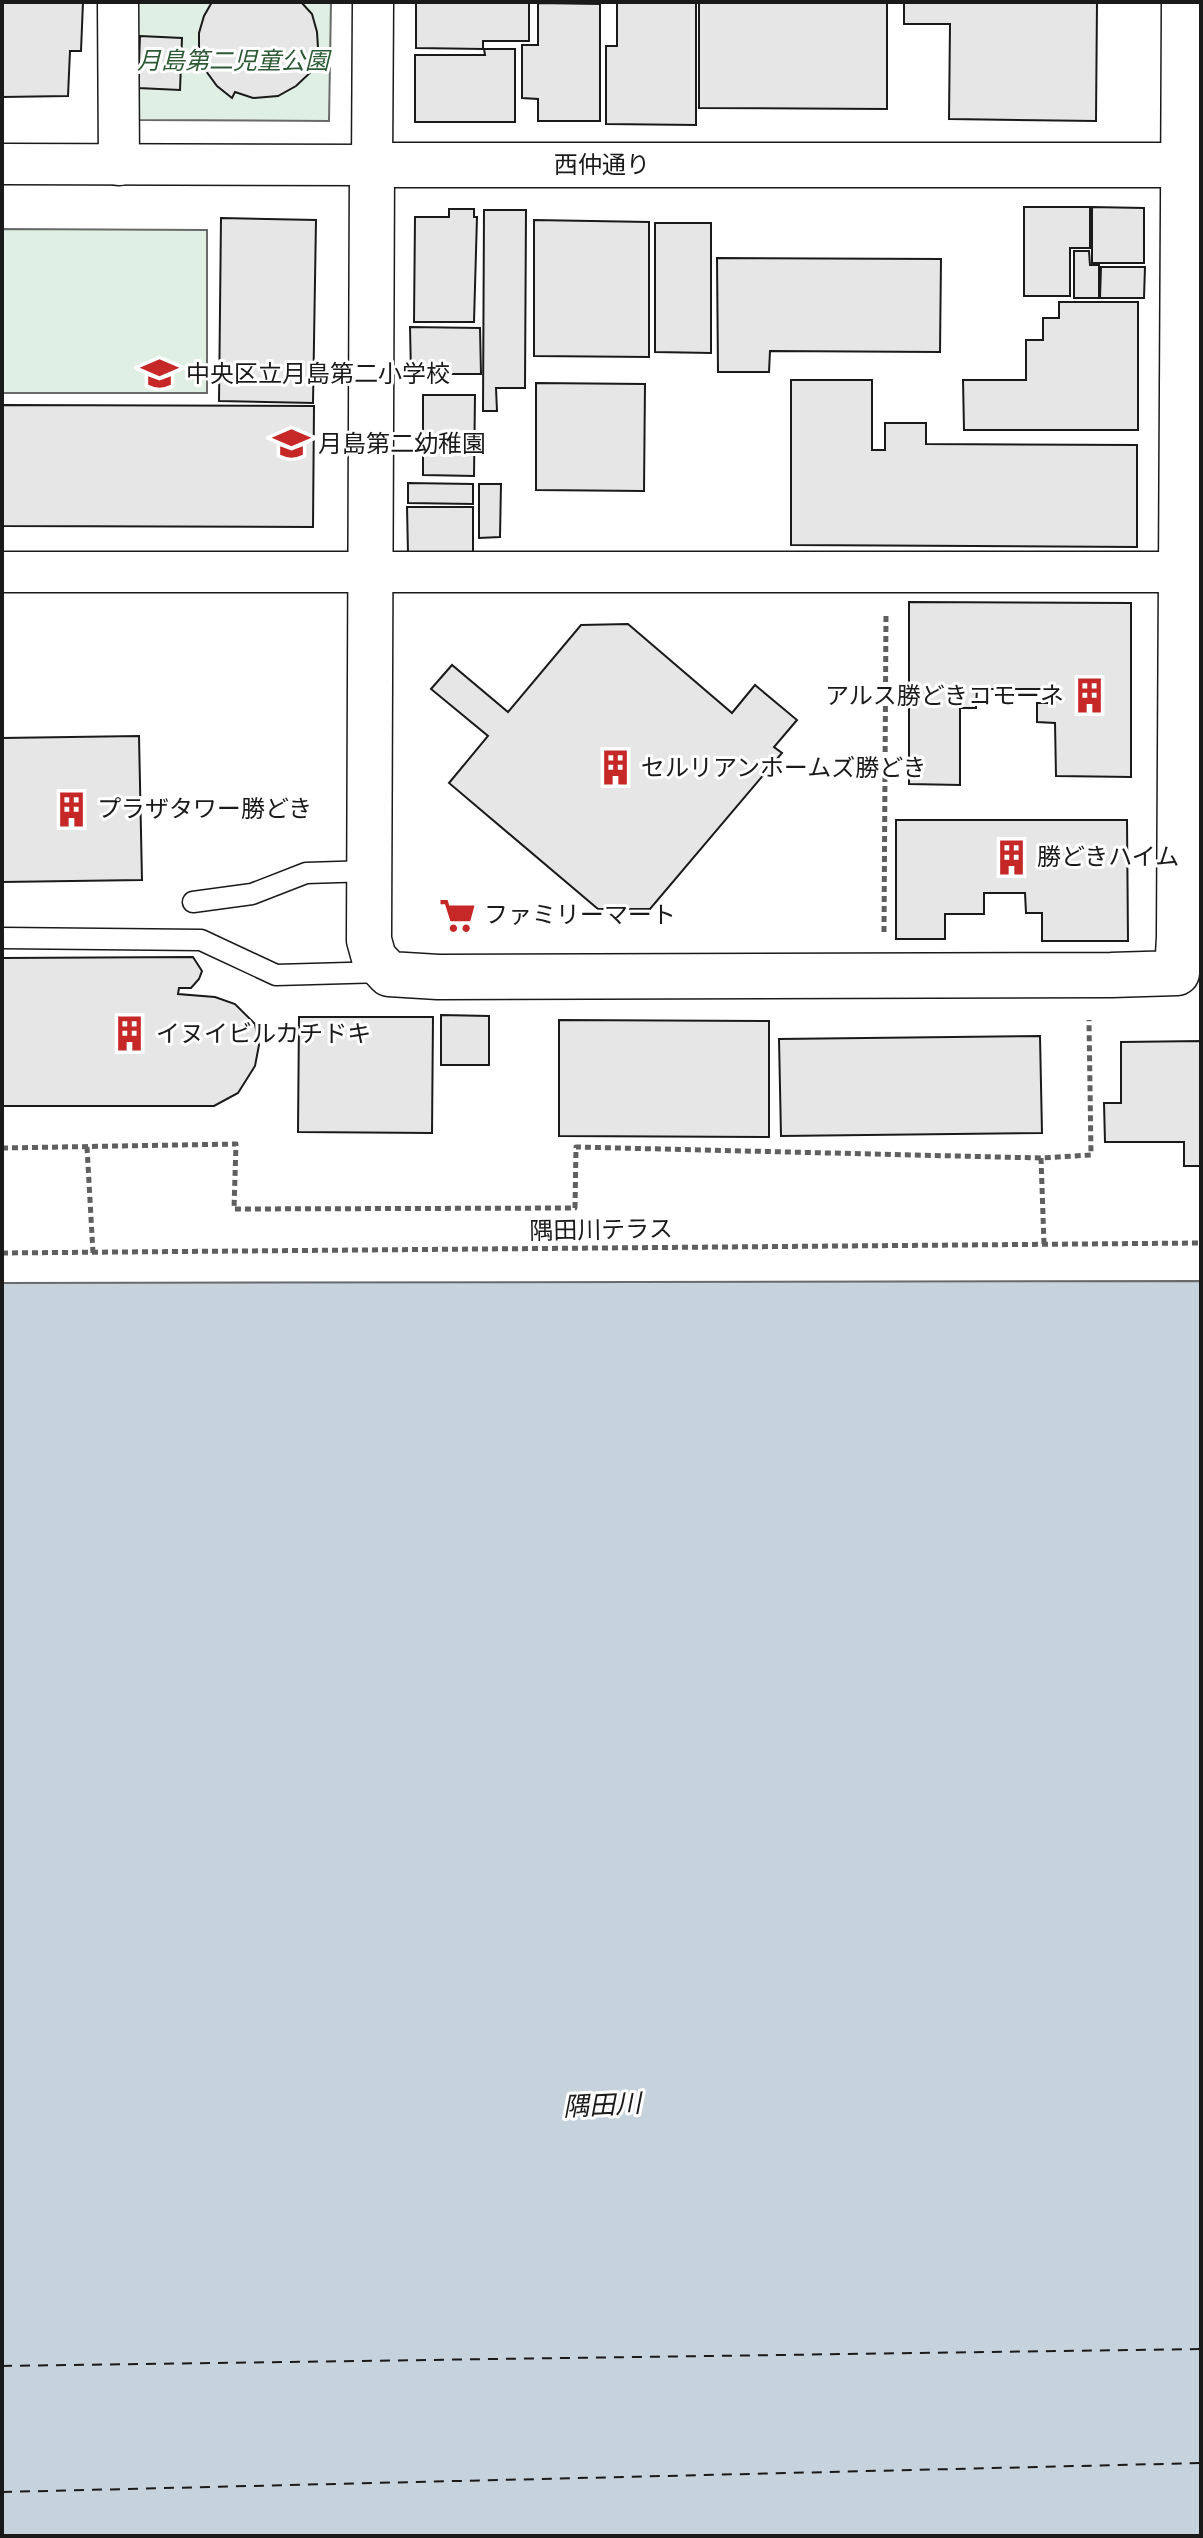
<svg xmlns="http://www.w3.org/2000/svg" width="1203" height="2538" font-family="'Times New Roman','Noto Sans JP',serif">
<style>
.green{fill:#e0efe3;stroke:#6a6a6a;stroke-width:2}
.water{fill:#c6d2dc;stroke:#6a6a6a;stroke-width:2}
.lines{fill:none;stroke-linecap:round;stroke-linejoin:round}
.ferry{stroke:#1a1a1a;stroke-width:2;stroke-dasharray:10 8;stroke-linecap:butt}
.building{fill:#e6e6e6;stroke:#1a1a1a;stroke-width:2}
.lane-casing{stroke:#1a1a1a;stroke-width:23}
.street-casing{stroke:#1a1a1a;stroke-width:43}
.secondary-casing{stroke:#1a1a1a;stroke-width:47}
.path{stroke:#5f5f5f;stroke-width:5;stroke-dasharray:6 4;stroke-linecap:butt}
.lane{stroke:#fff;stroke-width:20}
.street{stroke:#fff;stroke-width:40}
.secondary{stroke:#fff;stroke-width:44}
.labels{text-anchor:middle;stroke-width:6;stroke-linejoin:round;paint-order:stroke}
.park-label{font-size:24px;font-style:italic;fill:#2b5a34;stroke:#fff}
.street-label{font-size:24px;fill:#1a1a1a;stroke:#fff}
.poi-label{font-size:24px;fill:#1a1a1a;stroke:#fff;text-anchor:start}
.water-label{font-size:26px;font-style:italic;fill:#1a1a1a;stroke:#fff}
</style>
<rect width="100%" height="100%" fill="#fff"/>
<g class="green">
<path d="M135,2h196l-2,119 -193,-1z"/>
<path d="M2,229l205,1v163h-205z"/>
</g>
<path class="water" d="M1201,1281v1255h-1199v-1253z"/>
<g class="lines">
<g class="ferry">
<path d="M2,2366l1199,-17"/>
<path d="M2,2492l1199,-29"/>
</g>
</g>
<g class="building">
<path d="M2,2h81l-2,49h-11l-2,45 -66,1z"/>
<path d="M212,2h89l11,12 5,18 1,16 -5,22 -17,16 -18,10 -25,2 -18,-6 -3,6 -15,-12 -11,-15 -7,-18v-20l5,-17z"/>
<path d="M416,2h113v39h-46v8l-67,-1z"/>
<path d="M617,2h79v123l-90,-1v-78h11z"/>
<path d="M699,2h188v107l-188,-1z"/>
<path d="M904,2h193l-1,119 -147,-2 1,-95h-46z"/>
<path d="M538,3l62,1v117h-62v-22l-16,-1v-53h16z"/>
<path d="M140,36l42,2 -2,52 -42,-2z"/>
<path d="M484,49h31v73h-100v-67h70z"/>
<path d="M1024,207h66v41h-20v48h-46z"/>
<path d="M1092,207l52,1v55h-52z"/>
<path d="M449,209h25v8h3l-3,105h-60l1,-105h34z"/>
<path d="M484,210h42l-1,178h-29l1,23h-14z"/>
<path d="M221,218l95,2 -3,183 -94,-2z"/>
<path d="M534,220l115,2v135l-115,-1z"/>
<path d="M655,223h56v130l-56,-1z"/>
<path d="M1074,251h15l1,14h9v33h-25z"/>
<path d="M717,258l224,1 -1,93 -170,-1 -1,21h-51z"/>
<path d="M1101,267h44l-1,31h-44z"/>
<path d="M1059,302h79v128h-174l-1,-50h63v-40h17v-22h16z"/>
<path d="M410,327l70,1 1,46h-70z"/>
<path d="M791,380h81v70h13v-27h41v21l211,1v102l-346,-2z"/>
<path d="M536,383l109,1 -1,107 -108,-1z"/>
<path d="M423,395h52l-1,81 -51,-1z"/>
<path d="M2,405l312,1 -1,121 -311,-1z"/>
<path d="M408,483l65,1v20l-65,-1z"/>
<path d="M479,484h22l-1,53 -21,1z"/>
<path d="M407,507h66v47l-65,-1z"/>
<path d="M909,602l222,1v174l-75,-1 -1,-53 -18,-1v-19h13v-14h-73l-1,19h-16v77l-51,-1z"/>
<path d="M628,624l104,89 23,-28 42,35 -23,27 8,6 -132,156h-52l-149,-126 39,-47 -57,-47 21,-24 56,47 73,-87z"/>
<path d="M139,736l3,144 -140,2v-144z"/>
<path d="M896,820h231l1,121h-86v-28h-16l-1,-20h-41v21h-39v25h-49z"/>
<path d="M193,957l9,14 -3,8 -8,9h-12l-1,6 37,3 20,7 20,20 4,21 -4,21 -17,27 -24,13h-212v-148z"/>
<path d="M441,1015l48,1v49h-48z"/>
<path d="M299,1017h134l-1,116 -134,-1z"/>
<path d="M559,1020l210,1v116l-210,-1z"/>
<path d="M1040,1036l2,97 -261,3 -2,-97z"/>
<path d="M1201,1041v125h-17v-24h-79l-1,-39h17v-61z"/>
</g>
<g class="lines">
<defs>
<g id="lane">
<path d="M193,902l59,-8 54,-21 64,-2"/>
<path d="M2,938l199,2 75,35 108,-3"/>
</g>
<g id="street">
<path d="M118,2l1,163"/>
<path d="M2,164l370,1 1,-163"/>
<path d="M2,572h1199"/>
</g>
<path id="secondary" d="M1184,2c0,68 -1,136 -1,205l-4,730 -2,36 -66,2 -673,2 -49,-3 -15,-16 -5,-18 3,-775h829"/>
</defs>
<use href="#lane" class="lane-casing"/>
<use href="#street" class="street-casing"/>
<use href="#secondary" class="secondary-casing"/>
<g class="path">
<path d="M884,932l2,-318"/>
<path d="M87,1147l6,106"/>
<path d="M2,1148l234,-4 -2,65 341,-1 1,-61 465,11 50,-3 -2,-135"/>
<path d="M1041,1158l3,86"/>
<path d="M2,1253l1199,-10"/>
</g>
<use href="#lane" class="lane"/>
<use href="#street" class="street"/>
<use href="#secondary" class="secondary"/>
</g>
<defs>
<symbol id="school-bare" viewBox="-9 -9 18 18"><path d="M0-5L7-2L0 1L-7-2ZM-4 1L0 2.5L4 1V4Q0 6-4 4Z" fill="#c62828" stroke="#fff" stroke-width="2.5" paint-order="stroke"/></symbol>
<symbol id="building-bare" viewBox="-9 -9 18 18"><path d="M-4-6H4V6H1V3H-1V6H-4ZM-2.5-4.3h1.7v1.8h-1.7ZM.8-4.3h1.7v1.8H.8ZM-2.5-1h1.7V.8h-1.7ZM.8-1h1.7V.8H.8Z" fill="#c62828" stroke="#fff" stroke-width="2.5" paint-order="stroke"/></symbol>
<symbol id="supermarket-bare" viewBox="-9 -9 18 18"><path d="M-6-5.5h2.5l.6 2H6L4.5 2H-2.5L-4.4-4H-6ZM-1.5 3.2a1.3 1.3 0 1 0 .1 0ZM3 3.2a1.3 1.3 0 1 0 .1 0Z" fill="#c62828" stroke="#fff" stroke-width="2.5" paint-order="stroke"/></symbol>
</defs>
<g fill-rule="evenodd">
<use href="#school-bare" x="134" y="348" width="51" height="51"/>
<use href="#school-bare" x="266" y="418" width="51" height="51"/>
<use href="#building-bare" x="1064" y="670" width="51" height="51"/>
<use href="#building-bare" x="590" y="742" width="51" height="51"/>
<use href="#building-bare" x="46" y="784" width="51" height="51"/>
<use href="#building-bare" x="986" y="832" width="51" height="51"/>
<use href="#supermarket-bare" x="432" y="890" width="51" height="51"/>
<use href="#building-bare" x="104" y="1008" width="51" height="51"/>
</g>
<g class="labels">
<g class="park-label">
<text x="233" y="69">月島第二児童公園</text>
</g>
<g class="street-label">
<text x="602" y="173">西仲通り</text>
<text transform="translate(601 1230) rotate(-1)" y="8">隅田川テラス</text>
</g>
<g class="poi-label">
<text x="186" y="382">中央区立月島第二小学校</text>
<text x="318" y="452">月島第二幼稚園</text>
<text x="1064" y="704" text-anchor="end">アルス勝どきコモーネ</text>
<text x="641" y="776">セルリアンホームズ勝どき</text>
<text x="97" y="817">プラザタワー勝どき</text>
<text x="1037" y="865">勝どきハイム</text>
<text x="484" y="923">ファミリーマート</text>
<text x="156" y="1042">イヌイビルカチドキ</text>
</g>
<g class="water-label">
<text transform="translate(602 2105) rotate(-3)" y="9">隅田川</text>
</g>
</g>
<rect width="1203" height="2538" fill="none" stroke="#1a1a1a" stroke-width="8"/>
</svg>
